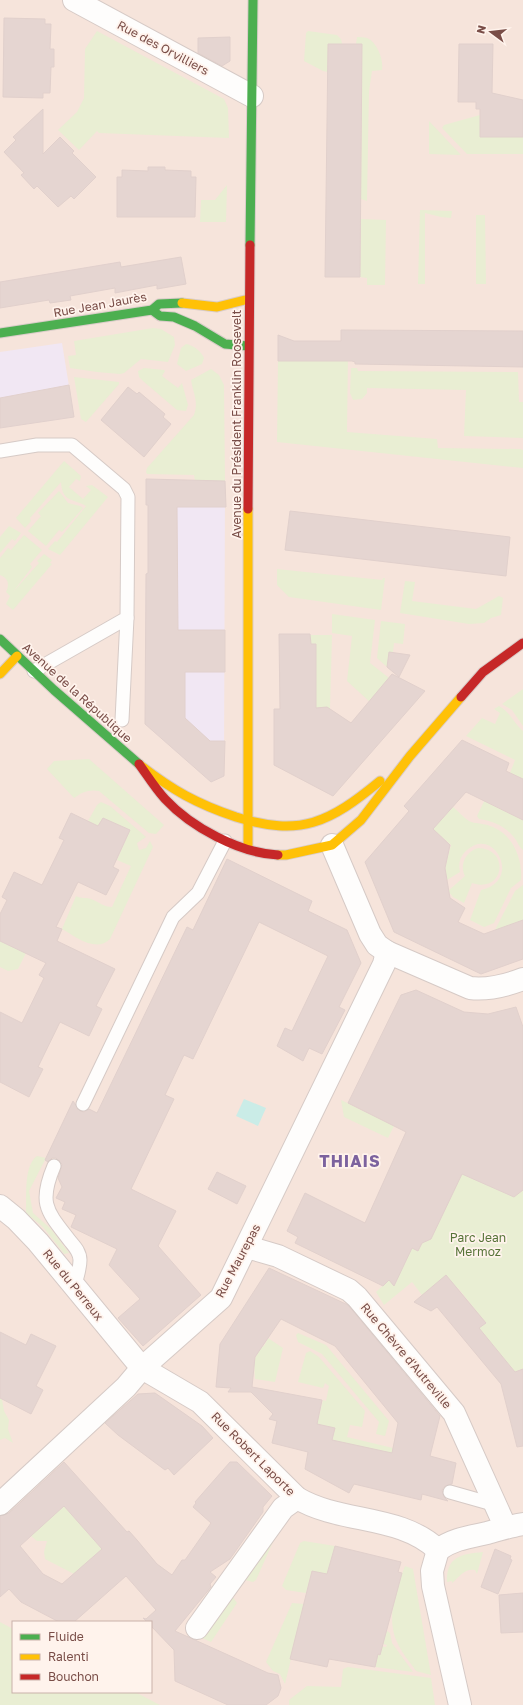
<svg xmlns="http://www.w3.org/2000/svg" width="523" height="1705" font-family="'Golos Text',sans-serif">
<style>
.residential{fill:#f6e4db;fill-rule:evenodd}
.education{fill:#f1e7f3}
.green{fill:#e9eed3}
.water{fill:#caece7}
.building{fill:#e5d5d1;stroke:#e1d0cc;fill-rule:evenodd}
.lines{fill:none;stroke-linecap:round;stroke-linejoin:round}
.lane-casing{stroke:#d6cac6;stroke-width:15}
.street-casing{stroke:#d6cac6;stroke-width:24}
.fast-casing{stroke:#d9ccc8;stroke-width:11}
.slow-casing{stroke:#d9ccc8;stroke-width:11}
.jam-casing{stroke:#d9ccc8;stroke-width:11}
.lane{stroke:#fefdfc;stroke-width:13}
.street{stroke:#fefdfc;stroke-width:22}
.fast{stroke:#4caf50;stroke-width:9}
.slow{stroke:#ffc107;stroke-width:9}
.jam{stroke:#c62828;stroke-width:9}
.labels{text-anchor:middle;stroke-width:3.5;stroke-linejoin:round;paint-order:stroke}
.street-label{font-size:12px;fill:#794d47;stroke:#fff3ec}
.park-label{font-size:12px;fill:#577438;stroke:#fff3ec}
.district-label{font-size:16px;font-weight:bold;letter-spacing:1px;fill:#7c629e;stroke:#fff3ec}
</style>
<rect width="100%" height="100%" fill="#f8efea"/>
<path class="residential" d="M0,0h523v1705h-523zM13,1622h138v70h-138z"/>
<g class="education">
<path d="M62,343l12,74 -74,11v-76z"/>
<path d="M146,479l79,2 -1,295 -13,6 -66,-58 1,-150 2,-1v-68h-2z"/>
</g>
<g class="green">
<path d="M97,31l127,68 4,9 1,30 -130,-5 -2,-2 -18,19 -21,-20 19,-18 7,-14 1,-49z"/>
<path d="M308,31l29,4 4,4 1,5h-14v28l-5,-1 -19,-10 2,-28z"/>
<path d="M357,37c3,0 7,0 10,1 10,4 17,22 15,32l-10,1 -3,20 -2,110 -6,-2 1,-155h-6z"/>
<path d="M480,115v21l43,1v17h-56l-25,-26 2,-3z"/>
<path d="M429,121l32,34 -32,-1z"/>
<path d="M227,185l-1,37h-26l1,-22h14z"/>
<path d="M420,210l32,1 -1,7 -10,-1 -16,-4v71h-7z"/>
<path d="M476,215h9l1,69h-10z"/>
<path d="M361,219l25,1 -1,65h-18v-7l-7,-1z"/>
<path d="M153,328l8,1 13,8 1,8 -7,17 -27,-3 -17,14 -4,1 -23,-2 -27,-4 -2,-12 8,-1 -2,-14z"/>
<path d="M186,344c7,1 15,7 18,14l-2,6 -16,7 -9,-7 4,-16z"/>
<path d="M348,354l-1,78 90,7 1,9 82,1 3,1v18l-246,-26 1,-81h64z"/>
<path d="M144,368l20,2 1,1 -3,5 16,12 4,-5 6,22 -2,6 -9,-1 -34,-29 -4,-4 -1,-6z"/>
<path d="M351,368h6l1,3 160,1 1,30h4v36l-59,-2 2,-46 -99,-2v5l-5,6 -9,1 -3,-7z"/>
<path d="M211,369l8,6 5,10 1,96h-30l-1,-6 -47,-1 -1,-2 1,-4 47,-53c5,-13 -1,-22 -3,-35z"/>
<path d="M74,377l45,5v2l-33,38 -5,-3z"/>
<path d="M64,461l17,15 -1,5 -4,-2 -7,8 14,12 8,-9 -5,-4 6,-1 16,12 -48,58 -12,-6 7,-8 2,1 29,-36c-11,-7 -24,-3 -25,-24l-31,36 1,3 -6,7 -9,-10z"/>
<path d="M59,491l9,12 12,3 3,2 -21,24 -3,-2 -13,16 -18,-15 13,-15 -3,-3z"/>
<path d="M9,526l12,7 -6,8 -3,-2 -12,14v-16z"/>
<path d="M24,535l18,15 -12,14 2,3 -19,25 26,-29 -2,-2 7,-7 8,6 -2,3 2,1 -39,46 -7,-6 4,-8 -4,-4c4,-8 2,-14 -6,-17v-17l8,-10 3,2z"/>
<path d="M277,569l105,11 1,-2h2l-4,32 -92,-13 -12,-12z"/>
<path d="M405,581l10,1 -3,19 64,8 23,-13 4,2 -2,17 -10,3 -7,5 -15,1 -69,-11z"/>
<path d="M332,614l43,6 -5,43 19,15 -19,24 -23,-21 5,-45 -20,-3z"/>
<path d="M381,621l24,3 -2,20 -9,-1 -1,9h-4l-2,15 -10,-9z"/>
<path d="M310,635h22l-2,74 -14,1v-66h-6z"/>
<path d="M523,689v37l-11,-16 -10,-6z"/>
<path d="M499,706c12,7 14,16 24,25v48l-13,-6 5,-13 -49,-24 16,-18 13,6 5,-11 -6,-4z"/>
<path d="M89,759l75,66 -8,9 -7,-1 -50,-42c-10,-2 -17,1 -25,7l-27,-29 7,-8z"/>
<path d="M488,793l5,3 -3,8 33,16v30c-4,-3 -5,-7 -7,-10 -9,-13 -22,-19 -37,-21l-2,-3z"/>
<path d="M101,802l9,4 36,31 -9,6 2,7 7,-2 4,-7 3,6 -43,92c-14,14 -34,-2 -48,-10l14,-33c6,3 9,1 15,3 8,3 13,8 21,8l19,-41 -14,-6 13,-30 -27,-12 -5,8 -10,-5 9,-16z"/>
<path d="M453,807c5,4 10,10 16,14 6,3 15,2 21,5 22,7 33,32 31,54l-10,8 -17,35 -10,4 -14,-7 11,-30c42,-9 13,-65 -14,-40 -7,6 -9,14 -7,22l-13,8 -2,-12 6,-23 -18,-16z"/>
<path d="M478,848c33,1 26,46 -6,35l-8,20 -11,-6 -5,-6 17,-15c-6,-12 1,-24 13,-28z"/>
<path d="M523,885v49l-28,-4 20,-39z"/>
<path d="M0,941l17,8 13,-4 -12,24 -10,2 -8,-4z"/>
<path d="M341,1100l53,26 -6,12 -44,-21z"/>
<path d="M37,1156l9,2 -17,33 4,22 18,16 18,24 -5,1 -2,-3 -19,-24 -17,-14c1,-15 -3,-47 11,-57z"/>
<path d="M461,1170l8,7 45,20 9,-7v179l-8,3 -36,-44 7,-5 -28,-35 -36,7 -10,-13 -28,23 -8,-13 26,-24 10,-20 6,3 6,-11 3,1 4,-2 31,-65z"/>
<path d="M298,1333l28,12 63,76 -4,15 -9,-2 3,-12 -57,-68 -24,-12 -2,-7z"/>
<path d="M268,1338l15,10 -8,34 -20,-3 -1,-15h-2l9,-17 3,-1z"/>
<path d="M310,1351l9,6 46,54 -3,16 -12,-2 -3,12 46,11 -1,5 -62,-3 5,-22 -18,-4 6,-24 3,1 3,-15 -4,-3 -2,5 -25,-6 8,-29z"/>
<path d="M0,1398l2,1 2,12 5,9 -1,9 5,14 -8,-5 -5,2z"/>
<path d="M64,1506l38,43 -28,25 -29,-15 -1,-7 3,-11h-10l-7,-6z"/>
<path d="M277,1533l-21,47 -3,2 -8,-2z"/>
<path d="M304,1541l31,5v4l-6,25 -17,-4 -6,22 -20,-3 -4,-4 18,-43z"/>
<path d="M483,1552l-6,22 -2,-4c-10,-2 -16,7 -23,13v-2l-5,1c-1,-26 15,-28 36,-30z"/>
<path d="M405,1566l8,3 18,106 -15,-4c-6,-9 -15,-19 -19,-29 -11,-24 -1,-53 8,-76z"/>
<path d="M226,1596h6l5,7 -26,39 -9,-4z"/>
<path d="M292,1603l12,1 -19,80 -5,-10 -7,-3 -7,-9z"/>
<path d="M0,1622l13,7v63h122l25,13h-160z"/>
<path d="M384,1629l6,4 2,10 21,29 -38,-5 3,-13 2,1 1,-3 -3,-1 1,-5 7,1 1,-2 -7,-2z"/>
<path d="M348,1667l83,11 4,27h-146v-5l18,-14 34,1 2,-18z"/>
</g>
<path class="water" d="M244,1099l22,9 -8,18 -22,-10z"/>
<g class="building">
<path d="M4,18l41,1v5h6l-1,25h4v18h-3l-1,26h-7v5l-40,-1z"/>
<path d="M230,37v24l-8,5 -24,-13v-15z"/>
<path d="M328,44h34l-2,233h-35z"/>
<path d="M459,44h34l-1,49 31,7v37h-43v-28h-4v-7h-18z"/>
<path d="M43,109v45l17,-17 14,14 -2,2 24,24 -22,22 -3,-3 -13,11 -21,-21 -3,3 -13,-14 3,-2 -20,-21 12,-12 -3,-3z"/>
<path d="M148,167h17v3l26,1v6h5l-1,40h-78v-40h5v-7l26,1z"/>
<path d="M181,257l5,27 -29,5v-4l-42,8v-5l-45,8 1,4 -21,3 -1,-3 -49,8v-26l120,-20 1,5z"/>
<path d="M341,330l182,1v36l-168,-3v-2l-3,-1h-74v-26l16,6h47z"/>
<path d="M69,385l5,32 -74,11v-30z"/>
<path d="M128,387l9,7 2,-2 26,22 -2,3 8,7 -27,33 -43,-37z"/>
<path d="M146,479l79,2 1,26h-49l1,123h47v42h-40v46l25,23h15l-1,35 -13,6 -66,-58 1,-150 2,-1v-68h-2z"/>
<path d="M290,511l220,26 -4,39 -221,-26z"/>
<path d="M279,634h31l1,10h5v64l11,-1 24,16 41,-49 33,17 -92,105 -59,-31v-56h6z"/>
<path d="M389,652l21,3 -11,22 -12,-10z"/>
<path d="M462,740l47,23 -3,8 17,8v41l-57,-28 -33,37 17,16 -5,23 5,30 15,10 -7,14 26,12 39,-14v39l-42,15 -87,-42 -29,-70 44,-51 -5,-5z"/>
<path d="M71,813l27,13 5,-8 27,12 -17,37 6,3 -13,25 -28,-13 -22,45 6,2 -5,12 58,28 -19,37 6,3 -13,27 -29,-14 -22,45 5,2 -14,28 -29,-15v-70l22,11 22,-45 -5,-3 7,-12 -46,-22v-27l7,-14 -5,-3 12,-25 28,13 22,-45 -5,-2z"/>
<path d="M227,859l85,42 -4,10 39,19 14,33 -22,44 6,3 -23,44 -13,-6 -6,13 -26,-15 8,-18 7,3 36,-75 -69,-34 -66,137 -9,-4 -19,40 9,4 -43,90 45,22 -18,35 43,49 -58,51 -25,-28 22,-19 -31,-34 8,-16 -46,-22 5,-12 -14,-6 3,-7 -9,-4 6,-11 -4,-9 4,-14 -6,-6h-4l-4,4 -3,-2 28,-59 7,10 4,1 5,-3 8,4 90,-186 6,3z"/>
<path d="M416,990l48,22 24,2 28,-7 7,20v163l-9,7 -52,-23 -31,65 -9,4 -4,8 -6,-3 -18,38 -5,-6 -6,6 -88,-43 3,-6 -11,-6 18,-38 60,30 41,-91 -58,-29 53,-108z"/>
<path d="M217,1172l29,14 -9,18 -29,-15z"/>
<path d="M269,1268l79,37 92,111 -10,40 26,7 -4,21 -7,2 -3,4 2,7 4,4 -26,-7 -1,6 -67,-16 -5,9 -44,-24 3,-17 -36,-9 5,-22 -8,-2 4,-5 -22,-22h-23l3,-4 -15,-1 4,-43zM281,1319l54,27 63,77 -6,30 -60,-13 3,-12 -18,-4 5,-24 -70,-13 3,-30z"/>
<path d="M446,1275l40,48 -7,5 36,44 8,-3v77l-6,1 -16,-63 -64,-77 -6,4 -17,-9z"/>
<path d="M0,1332l26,13 5,-11 25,12 -20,40 7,4 -12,24 -31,-16z"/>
<path d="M155,1393l47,33 11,12 -39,37 -6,-7 -3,2 -47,-35 -13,-12 33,-29z"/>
<path d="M64,1462l63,70 2,-1 8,9 20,24 15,11 10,-15h3l26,-37 -18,-16 3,-4 -1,-1 35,-40h7l35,34 -9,11v5l-33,47 -20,13 6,5 -6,7 1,3 -36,44 93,42 10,2 3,13 -3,8 -12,9h-38l-53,-24 -1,-31 -23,-24v-4h-4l-4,-4 3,1 10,-9 -30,-34 -52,46h-15l-38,-20 -12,-13 -9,8v-81l9,-3zM64,1506l38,43 -40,35 -19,-10 -23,-28z"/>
<path d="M335,1546l66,16 -3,10 4,1 -22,82 -2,-1 -3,13 -46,-8 -2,8 -37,-8 22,-88 15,3z"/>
<path d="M495,1549l16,7 -1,3 2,1 -14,34 -17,-7z"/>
<path d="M523,1593v39l-22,1 -2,-38z"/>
</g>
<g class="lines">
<defs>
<g id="lane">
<path d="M0,451l37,-6h35l52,44 4,8 -1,121 -93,53"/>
<path d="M122,720l5,-102"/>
<path d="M83,1104l90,-187 25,-24 27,-52"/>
<path d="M54,1166c-16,38 -7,45 16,75 5,6 10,11 10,19 0,9 -3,18 -6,27"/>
<path d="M450,1492l46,13"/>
</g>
<g id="street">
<path d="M74,0l178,96"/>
<path d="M332,845l38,89 7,11 10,7 83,36c19,2 35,-2 53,-9"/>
<path d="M0,1206l16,13 22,23 104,126 58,34 97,96c44,26 103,16 141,52"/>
<path d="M247,1247l31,9 71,34 8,7 97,116 51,113"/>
<path d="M0,1504l126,-117 16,-19 79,-70 163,-334 3,-12"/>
<path d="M438,1550l-6,21 1,15 27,119"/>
<path d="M438,1550c15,-11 31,-13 49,-17 12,-3 23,-7 36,-9"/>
<path d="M197,1628l86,-120 14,-10"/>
</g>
<g id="fast">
<path d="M250,245l3,-245"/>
<path d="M152,310l8,6 14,1 21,9 30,18 23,2"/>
<path d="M0,333l152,-23 7,-6 23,-1"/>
<path d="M0,639l54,51 86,75"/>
</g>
<g id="slow">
<path d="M182,303l35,4 32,-8"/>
<path d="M248,509v340"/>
<path d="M0,674l17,-18"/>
<path d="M140,765c32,25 57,39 96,52 65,20 93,6 144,-36"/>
<path d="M278,855h8l46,-10 29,-25 49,-64 51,-59"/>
</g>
<g id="jam">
<path d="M248,509l2,-264"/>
<path d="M461,697l22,-25 40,-29"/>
<path d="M139,764c8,11 16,24 26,35 26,28 74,54 113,56"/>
</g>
</defs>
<use href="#lane" class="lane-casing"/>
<use href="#street" class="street-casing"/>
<use href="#fast" class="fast-casing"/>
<use href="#slow" class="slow-casing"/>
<use href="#jam" class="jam-casing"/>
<use href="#lane" class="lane"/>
<use href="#street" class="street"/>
<use href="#fast" class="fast"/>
<use href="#slow" class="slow"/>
<use href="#jam" class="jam"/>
</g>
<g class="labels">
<g class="street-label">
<text transform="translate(163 48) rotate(28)" y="4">Rue des Orvilliers</text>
<text transform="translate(100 305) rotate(-10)" y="4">Rue Jean Jaurès</text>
<text transform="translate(237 424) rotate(-90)" y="4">Avenue du Président Franklin Roosevelt</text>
<text transform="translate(77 693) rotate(42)" y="4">Avenue de la République</text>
<text transform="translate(238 1261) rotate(-62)" y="4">Rue Maurepas</text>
<text transform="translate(73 1285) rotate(51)" y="4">Rue du Perreux</text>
<text transform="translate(406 1356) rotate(50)" y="4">Rue Chèvre d'Autreville</text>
<text transform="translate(253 1454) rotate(45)" y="4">Rue Robert Laporte</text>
</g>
<g class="park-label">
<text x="478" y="1242">Parc Jean<tspan x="478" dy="14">Mermoz</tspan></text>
</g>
<g class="district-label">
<text x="350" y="1167">THIAIS</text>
</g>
</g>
<rect x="12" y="1621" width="140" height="72" fill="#fff3ec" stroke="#c9b1aa"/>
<rect x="20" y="1634" width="20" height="6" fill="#4caf50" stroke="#c9b1aa"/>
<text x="48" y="1641" font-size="12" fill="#794d47">Fluide</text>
<rect x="20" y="1654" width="20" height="6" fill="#ffc107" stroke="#c9b1aa"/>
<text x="48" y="1661" font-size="12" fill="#794d47">Ralenti</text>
<rect x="20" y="1674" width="20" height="6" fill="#c62828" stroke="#c9b1aa"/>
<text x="48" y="1681" font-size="12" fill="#794d47">Bouchon</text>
<g transform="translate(491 32) rotate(285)" stroke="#fff3ec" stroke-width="3" paint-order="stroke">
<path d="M0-3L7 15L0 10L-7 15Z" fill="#794d47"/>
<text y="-6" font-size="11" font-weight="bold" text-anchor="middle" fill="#794d47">N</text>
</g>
</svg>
